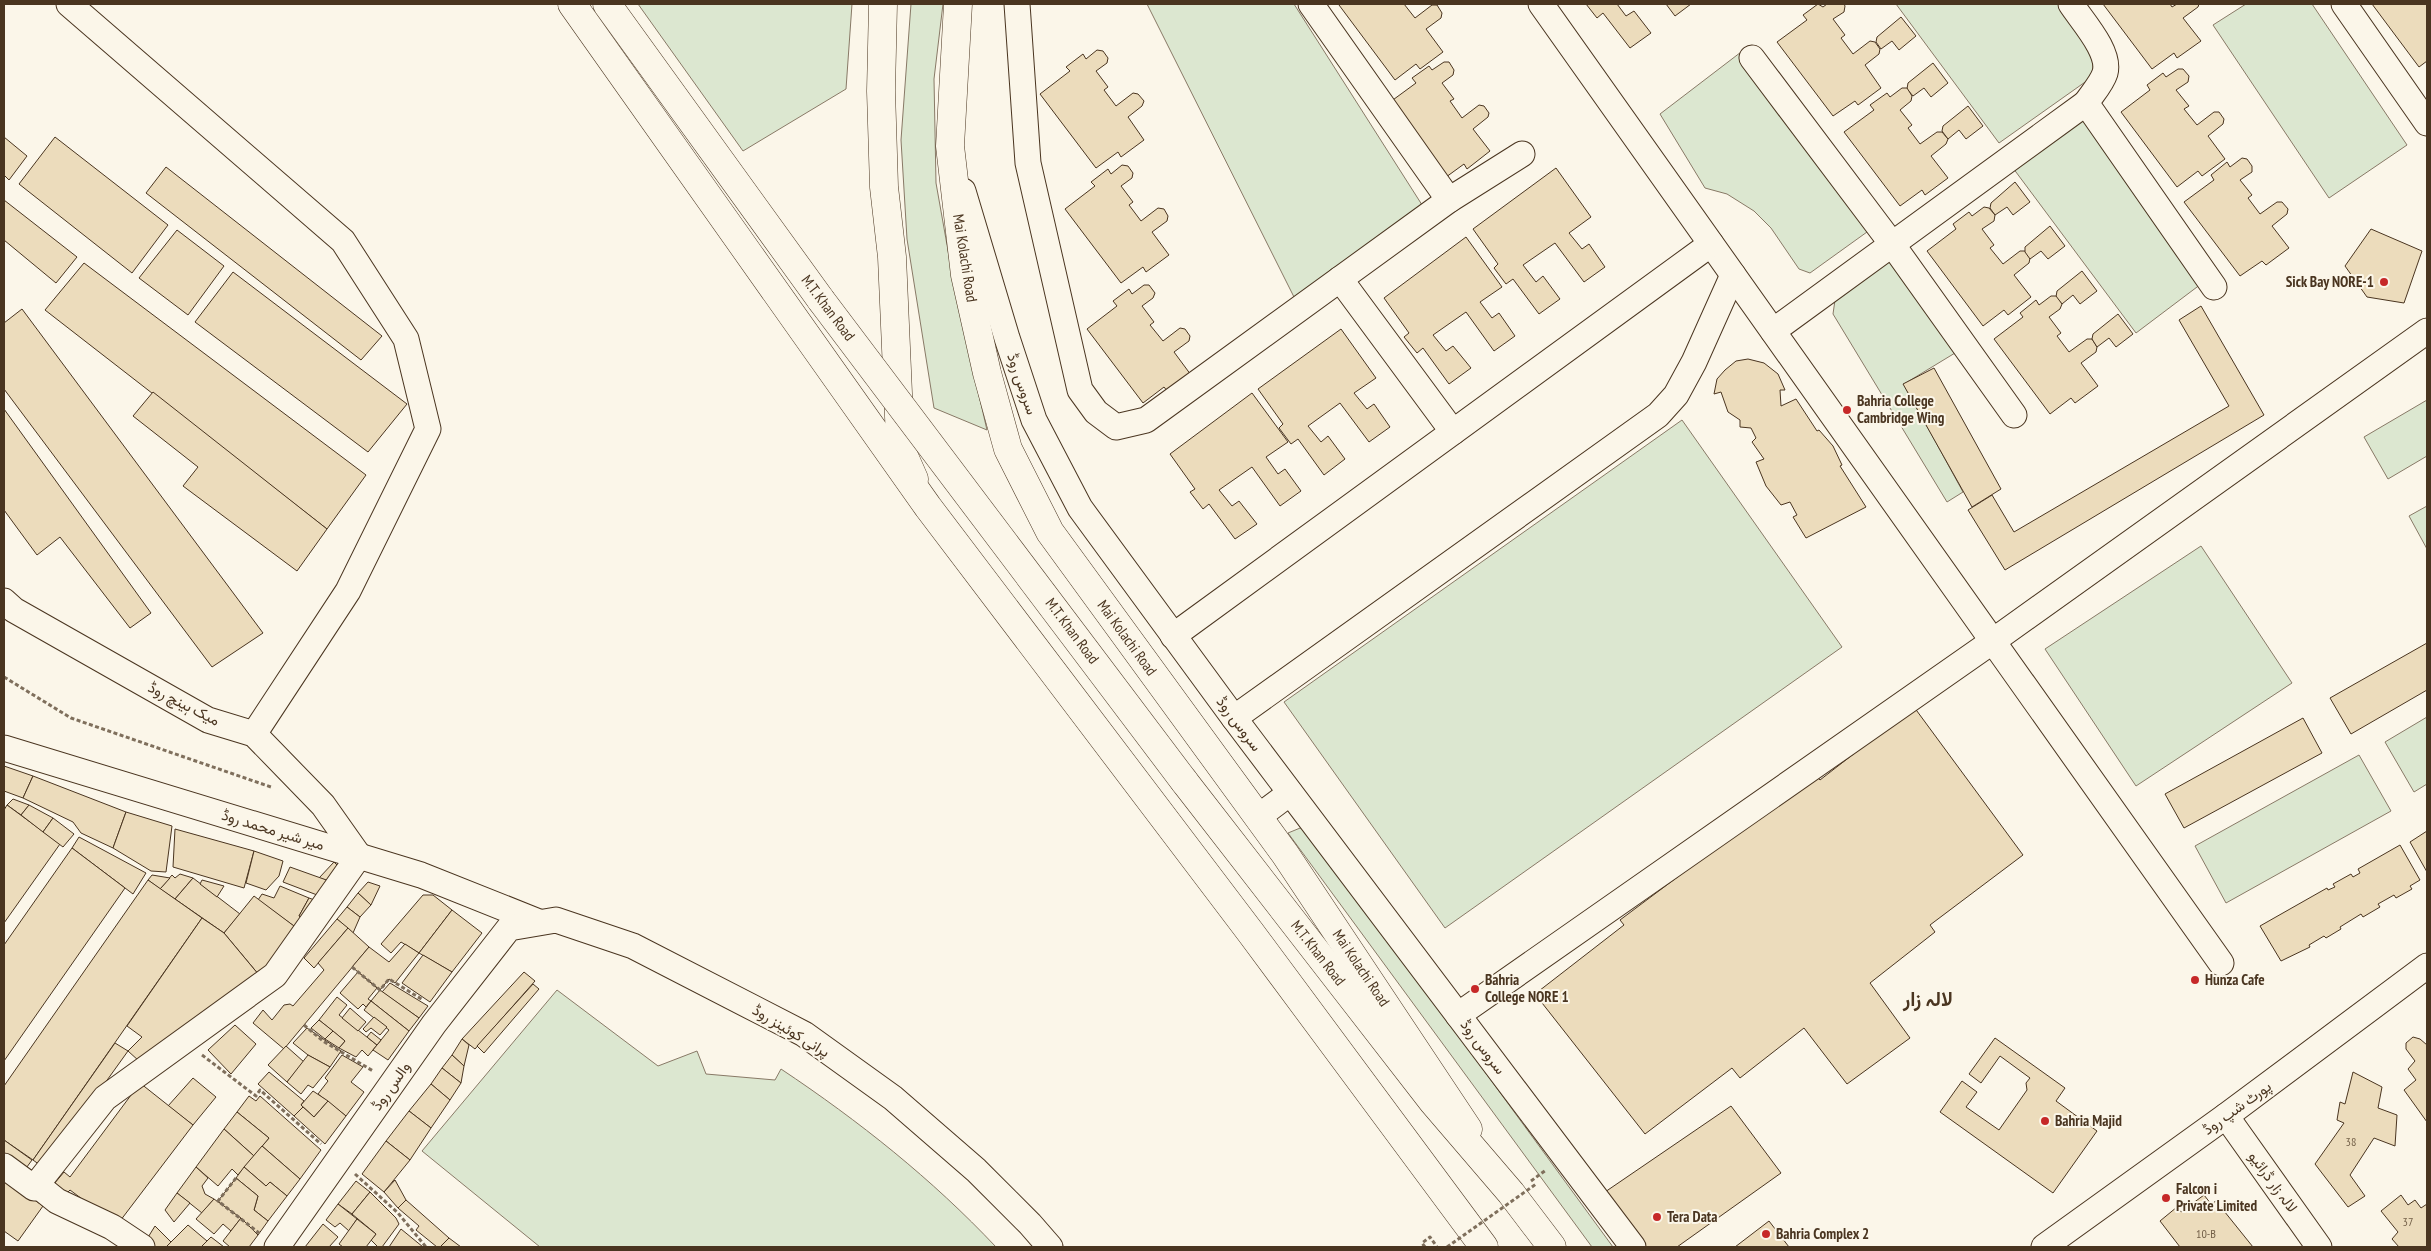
<svg xmlns="http://www.w3.org/2000/svg" width="2431" height="1251" font-family="'PT Sans Narrow',Vazirmatn,sans-serif">
<style>
.green{fill:#dce7d0;stroke:#887966}
.building{fill:#ecdcbc;stroke:#4a3520}
.lines{fill:none;stroke-linecap:round;stroke-linejoin:round}
.minor-casing{stroke:#4a3520;stroke-width:27}
.major-casing{stroke:#4a3520;stroke-width:29}
.highway-casing{stroke:#4a3520;stroke-width:29}
.path{stroke:#7f6f5c;stroke-width:3;stroke-dasharray:4 2.5;stroke-linecap:butt}
.minor{stroke:#fbf6e9;stroke-width:25}
.major{stroke:#fbf6e9;stroke-width:28}
.highway{stroke:#fbf6e9;stroke-width:28}
.highway-bridge-casing{stroke:#4a3520;stroke-width:29;stroke-linecap:butt}
.path-bridge{stroke:#7f6f5c;stroke-width:3;stroke-dasharray:4 2.5;stroke-linecap:butt}
.highway-bridge{stroke:#fbf6e9;stroke-width:28}
.poi-dot{fill:#c62828;stroke:#fbf6e9;stroke-width:2}
.labels{text-anchor:middle;stroke-width:4;stroke-linejoin:round;paint-order:stroke}
.number-label{font-size:12px;fill:#725f47}
.street-label{font-size:15px;fill:#4a3520;stroke:#fbf6e9}
.poi-label{font-size:15px;font-weight:bold;fill:#4a3520;stroke:#fbf6e9;text-anchor:start}
.district-label{font-size:20px;font-weight:bold;fill:#4a3520;stroke:#fbf6e9}
</style>
<rect width="100%" height="100%" fill="#fbf6e9"/>
<g class="green">
<path d="M638,4h214l-6,85 -103,62z"/>
<path d="M911,4h32l-9,75 2,104 21,118 30,129 -53,-22 -27,-169 -6,-99z"/>
<path d="M1147,4h147l130,204 -129,91z"/>
<path d="M1896,4h164l33,50v17l-5,9 -89,63z"/>
<path d="M2246,4h66l95,141 -78,53 -116,-173z"/>
<path d="M1745,49l125,176 -3,7 -57,41 -11,-4 -28,-41 -17,-17 -27,-17 -22,-6 -45,-74z"/>
<path d="M2084,118l117,166 -65,49 -126,-169z"/>
<path d="M1887,258l68,95 -51,31 59,108 -16,10 -114,-188 2,-14z"/>
<path d="M2427,400v56l-39,23 -24,-42z"/>
<path d="M1682,420l160,227 -397,281 -161,-226z"/>
<path d="M2427,506v43l-18,-33z"/>
<path d="M2201,546l91,137 -156,103 -91,-137z"/>
<path d="M2427,717v67l-13,8 -29,-50z"/>
<path d="M2359,755l32,56 -165,92 -31,-57z"/>
<path d="M1305,826l308,421h-21l-304,-414z"/>
<path d="M557,990l101,76 39,-15 9,23 69,6 6,-11c78,52 151,110 215,178h-456l-118,-96z"/>
</g>
<g class="building">
<path d="M1341,4h63l11,14 17,-13h5l5,8 -1,5 -15,11 17,23 -23,17 -4,-5 -21,16 -56,-75z"/>
<path d="M1586,4h31l9,12 8,-5 17,22 -21,15 -27,-35 -6,5z"/>
<path d="M1666,4h25l-16,12z"/>
<path d="M1818,4l5,3 4,-3h17l1,2 -1,6 -11,7 12,16 -4,3 12,16 17,-13 5,1 5,7 -1,5 -14,11 16,23 -23,17 -3,-4 -22,15 -56,-74 30,-22 -4,-5z"/>
<path d="M2103,4h67l2,3 5,-3h22l-1,3 -15,11 18,23 -24,17 -3,-5 -22,16z"/>
<path d="M2372,4h55v57l-8,6z"/>
<path d="M1901,17l15,19 -17,14 -7,-9 -11,8 -5,-7 1,-5z"/>
<path d="M1097,50l6,1 5,7 -1,5 -11,8 12,16 -4,3 12,16 17,-13 5,1 6,7 -2,5 -14,11 16,23 -23,17 -3,-5 -22,16 -56,-74 30,-23 -4,-4 17,-13 3,5z"/>
<path d="M1444,62h5l5,8 -1,5 -11,8 12,16 -4,2 12,17 17,-13 5,1 5,7 -1,4 -15,12 17,22 -23,18 -3,-5 -22,16 -56,-75 30,-22 -4,-5 17,-12 3,4z"/>
<path d="M1933,63l15,20 -17,14 -7,-9 -11,8 -6,-7 1,-6z"/>
<path d="M2178,69h5l6,7 -1,6 -12,8 13,16 -5,3 13,16 17,-13h5l5,7 -1,5 -15,12 17,23 -23,17 -4,-5 -21,16 -56,-75 29,-22 -3,-5 16,-12 3,4z"/>
<path d="M1902,88h5l5,8 -1,5 -11,9 12,15 -4,3 12,16 17,-12h5l6,7 -2,5 -15,12 17,22 -23,17 -3,-5 -22,16 -56,-74 30,-22 -4,-5 17,-12 3,4z"/>
<path d="M1968,106l15,20 -17,13 -7,-9 -11,9 -6,-8 1,-5z"/>
<path d="M4,137l23,19 -18,24 -5,-5z"/>
<path d="M55,137l113,88 -36,48 -113,-89z"/>
<path d="M2242,158l5,1 5,7v6l-12,8 12,15 -4,3 12,16 17,-12h5l6,7 -1,5 -15,12 17,22 -23,17 -4,-4 -22,15 -56,-74 30,-22 -3,-5 16,-13 3,5z"/>
<path d="M1122,165l6,1 5,7 -1,5 -11,8 12,16 -4,3 12,16 17,-13 6,1 4,7 -1,5 -15,11 17,23 -23,17 -3,-5 -22,16 -56,-74 30,-23 -4,-4 17,-13 3,5z"/>
<path d="M166,167l216,169 -21,24 -215,-167z"/>
<path d="M1556,168l35,49 -22,16 13,16 7,-5 16,23 -21,15 -29,-39 -32,22 13,17 7,-6 17,23 -21,15 -26,-35 -7,5 -12,-16 4,-4 -25,-35z"/>
<path d="M2015,182l15,20 -17,13 -6,-8 -12,8 -5,-7 1,-5z"/>
<path d="M4,200l73,57 -21,26 -52,-43z"/>
<path d="M1984,207l5,1 6,7 -1,6 -12,8 12,16 -4,3 13,16 17,-13h5l5,7 -1,5 -15,12 17,22 -23,18 -4,-5 -21,16 -56,-75 29,-22 -3,-5 16,-12 3,4z"/>
<path d="M2050,226l15,20 -17,13 -7,-8 -11,8 -5,-7v-5z"/>
<path d="M2371,229l51,22 -18,52 -37,-6 -22,-31z"/>
<path d="M177,230l47,36 -36,49 -49,-37z"/>
<path d="M1466,237l36,50 -22,15 12,16 7,-5 16,23 -21,15 -28,-39 -33,23 13,16 7,-5 18,22 -22,16 -26,-36 -6,5 -13,-16 5,-4 -25,-35z"/>
<path d="M84,263l282,212 -39,54 -282,-219z"/>
<path d="M2082,271l15,20 -17,13 -7,-9 -11,9 -6,-7 1,-6z"/>
<path d="M233,272l174,132 -39,48 -173,-130z"/>
<path d="M1144,285h5l6,8 -2,5 -11,8 12,16 -4,3 13,16 17,-13 5,1 5,7 -1,5 -15,11 17,23 -23,17 -4,-5 -21,16 -56,-74 30,-23 -4,-5 16,-12 3,5z"/>
<path d="M2051,296h5l6,8 -2,5 -11,8 12,16 -4,3 12,16 18,-13h5l5,8 -1,5 -15,11 17,23 -23,17 -4,-5 -21,16 -56,-75 29,-22 -3,-4 16,-13 3,5z"/>
<path d="M2201,306l63,109 -259,155 -37,-60 24,-15 22,37 215,-126 -50,-86z"/>
<path d="M22,309l241,324 -51,34 -208,-278v-66z"/>
<path d="M2118,314l15,20 -17,13 -7,-9 -12,9 -5,-8 1,-5z"/>
<path d="M1341,329l35,49 -22,15 13,16 7,-5 16,23 -21,15 -29,-39 -32,23 13,16 7,-6 17,23 -21,16 -26,-36 -7,5 -12,-16 4,-4 -25,-35z"/>
<path d="M1748,359l16,4 14,11 7,16h-5l1,16 15,-7 21,32 2,-1 14,16 9,19 -2,1 26,41 -60,31 -13,-21 4,-2 -7,-13 -9,3 -15,-19 -10,-24 8,-3 -12,-17 4,-4 -5,-10 -11,-1v-7l-12,-8 -7,-20 -7,2 3,-15 8,-9 11,-9z"/>
<path d="M1934,368l67,121 -29,18 -69,-123z"/>
<path d="M153,392l174,137 -30,42 -114,-85 15,-19 -65,-51z"/>
<path d="M1252,393l36,49 -22,15 12,17 7,-5 16,22 -21,15 -28,-39 -33,23 13,16 7,-5 18,23 -22,15 -26,-35 -6,5 -13,-17 5,-3 -25,-35z"/>
<path d="M4,409l147,204 -21,15 -70,-91 -23,18 -33,-45z"/>
<path d="M2427,643v47l-76,44 -21,-36z"/>
<path d="M1914,707l109,148 -93,70 5,7 -65,51 40,55 -63,46 -43,-56 -64,50 -8,-10 -87,66 -110,-140 89,-69 -4,-5 195,-146 5,6z"/>
<path d="M2303,718l19,35 -138,75 -19,-34z"/>
<path d="M4,766l29,10 -10,22 -19,-7z"/>
<path d="M33,776l93,36 -13,36 -32,-15 -8,-11 -50,-24z"/>
<path d="M13,799l16,6 -8,10 -14,-10z"/>
<path d="M7,805l53,39 -56,79v-113z"/>
<path d="M29,805l24,13 -10,14 -22,-17z"/>
<path d="M126,812l46,14 -6,46 -15,-1 -38,-23z"/>
<path d="M53,818l21,16 -11,13 -20,-15z"/>
<path d="M175,829l79,22 -10,37 -71,-21z"/>
<path d="M2427,831v41l-17,-30z"/>
<path d="M79,837l67,36 -13,21 -61,-46z"/>
<path d="M2400,845l20,35 -10,6 2,3 -16,9 -2,-3 -16,9 2,3 -17,10 -2,-3 -21,13 1,2 -15,9 -2,-2 -15,9 1,2 -29,14 -21,-35 67,-38 1,2 7,-3 -2,-3 18,-10 2,3 7,-4 -2,-4z"/>
<path d="M72,848l53,40 -121,173v-116z"/>
<path d="M254,851l29,10 -4,15 -13,14 -20,-7z"/>
<path d="M334,862l8,8 -10,12 -13,-4z"/>
<path d="M290,867l42,15 -7,16 -42,-16z"/>
<path d="M180,874l13,4 -18,21 -15,-10 12,-14 3,3z"/>
<path d="M152,875l18,3 -10,11 -12,-9z"/>
<path d="M193,878l47,36 -16,19 -49,-34z"/>
<path d="M148,880l54,38 -169,242 -29,-20v-54z"/>
<path d="M202,880l22,6 -7,11 -17,-13z"/>
<path d="M368,882l12,4 -9,19 -13,-12z"/>
<path d="M280,886l29,12 -10,18 6,4 -7,9 -40,-29 4,-6 12,4z"/>
<path d="M358,893l13,12 -11,12 -13,-10z"/>
<path d="M423,895h10l19,15 -33,43 -18,-11 -10,11 -10,-9z"/>
<path d="M254,896l44,33 -39,46 -35,-42z"/>
<path d="M309,898l11,4 -15,18 -6,-4z"/>
<path d="M347,907l13,10 -7,16 -16,-14z"/>
<path d="M452,910l30,23 -30,39 -33,-19z"/>
<path d="M202,918l22,15 35,42 -120,86 -11,-10 14,-14 -15,-11z"/>
<path d="M337,919l11,9 -34,40 -10,-10z"/>
<path d="M348,928l21,19 -85,102 -31,-26 10,-13 9,10 12,-15 6,-1 3,2 31,-36 -6,-7z"/>
<path d="M405,944l14,9 -24,30 -6,-4 -9,11 -28,-23 17,-20 20,15z"/>
<path d="M423,955l29,17 -22,30 -28,-19z"/>
<path d="M358,972l19,16 -9,11 3,2 -5,6 -3,-3 -5,5 -18,-16z"/>
<path d="M524,972l11,9 -60,68 -13,-10z"/>
<path d="M390,983l38,23 -9,12 -37,-26z"/>
<path d="M533,984l6,5 -55,64 -7,-7z"/>
<path d="M380,990l39,28 -10,13 -38,-30z"/>
<path d="M337,997l10,8 -8,10 38,30 -9,11 -6,-6 -6,7 -17,-9 6,-7 -26,-21z"/>
<path d="M371,1001l38,30 -21,29 -15,-10 16,-20 -25,-20z"/>
<path d="M350,1008l16,14 -8,9 -16,-13z"/>
<path d="M374,1017l13,10 -7,8 -9,-7 -5,4 -3,-3z"/>
<path d="M319,1020l14,11 -8,8 -14,-11z"/>
<path d="M235,1025l21,19 -25,30 -23,-24z"/>
<path d="M307,1028l34,23 -11,16 -22,-12 -15,-12z"/>
<path d="M333,1031l12,10 -6,7 -14,-9z"/>
<path d="M371,1032l10,8 -4,5 -10,-8z"/>
<path d="M2413,1037l7,2 7,6v77l-23,-32 12,-10 -8,-11 7,-8 -9,-12v-6z"/>
<path d="M1995,1038l70,50 -9,13 41,30 -44,62 -113,-81 22,-31 15,11 -11,15 33,23 28,-40 -1,-7 4,-5 -30,-22 -19,27 -12,-9z"/>
<path d="M462,1039l7,6 -5,21 -12,-11z"/>
<path d="M115,1043l13,8 -84,117 -11,-8z"/>
<path d="M286,1046l18,16 -17,20 -19,-17z"/>
<path d="M308,1055l22,12 -17,21 -5,-3 -7,9 -14,-12z"/>
<path d="M342,1055l21,12 -12,15 13,10 -18,24 -28,-22 10,-13 -3,-3z"/>
<path d="M452,1055l12,11 -3,17 -19,-15z"/>
<path d="M442,1068l19,15 -11,17 -19,-16z"/>
<path d="M269,1072l35,29 -3,4 2,2 -9,9 -36,-32z"/>
<path d="M2353,1072l29,15 -4,21 19,7 -2,31 -21,-8 -24,37 15,21 -17,11 -33,-43 29,-41 -7,-3 3,-18 5,2z"/>
<path d="M193,1078l23,19 -23,28 -25,-19z"/>
<path d="M140,1083l53,42 -76,100 -47,-35 -4,4 -12,-10 10,-12 6,5z"/>
<path d="M431,1084l19,16 -19,28 -22,-17z"/>
<path d="M313,1091l15,10 -14,16 -13,-12z"/>
<path d="M249,1096l7,5 4,-5 61,54 -21,29 -38,-33 7,-8 -32,-26z"/>
<path d="M328,1101l18,15 -21,28 -31,-28 9,-9 11,10z"/>
<path d="M1731,1106l50,67 -104,74h-31l-41,-55z"/>
<path d="M409,1111l22,17 -21,32 -24,-19z"/>
<path d="M237,1112l32,26 -15,18 -30,-27z"/>
<path d="M224,1129l30,27 -16,19 -6,-6 -14,17 -22,-19z"/>
<path d="M4,1140l28,20 -8,11 -20,-13z"/>
<path d="M386,1141l24,19 -26,32 -22,-18z"/>
<path d="M262,1146l38,33 -13,17 -17,-14 -4,4 -22,-19z"/>
<path d="M196,1167l12,11 -6,8 3,8 9,5 -12,14 -25,-20z"/>
<path d="M244,1167l22,19 4,-4 17,14 -19,25 -14,-11 4,-14 -22,-18z"/>
<path d="M4,1178l39,28 -25,35 -14,-10z"/>
<path d="M236,1178l22,18 -4,14 14,11 -10,14 -40,-34z"/>
<path d="M395,1180l11,20 -8,8 -14,-16z"/>
<path d="M356,1181l14,11 -18,22 -14,-10z"/>
<path d="M370,1192l26,26 3,6 -17,23h-4l-7,-7 5,-6 -24,-20z"/>
<path d="M177,1193l13,10 -16,19 -9,-12z"/>
<path d="M2204,1195l7,9 5,-3 37,46h-73l-20,-26 17,-14 4,5z"/>
<path d="M2401,1195l7,10 7,-5 6,8 6,-4v43h-28l-7,-8 6,-7 -17,-21z"/>
<path d="M214,1199l27,19 -10,13 -8,-7 -9,10 -18,-15z"/>
<path d="M406,1200l43,38 -9,9h-3l-21,-17 3,-4 -21,-18z"/>
<path d="M338,1204l19,15 -8,12 -9,-8 -5,4 -9,-7z"/>
<path d="M241,1218l17,17 -9,12h-19l-7,-6z"/>
<path d="M357,1219l19,15 -10,13h-23l-4,-3z"/>
<path d="M1769,1221l20,26h-54z"/>
<path d="M323,1224l15,13 -9,10h-24z"/>
<path d="M188,1225l19,16 -5,6h-36z"/>
<path d="M155,1226l16,16 -5,5h-24z"/>
<path d="M401,1229l22,18h-34z"/>
<path d="M211,1237l13,10h-23z"/>
<path d="M449,1238l12,9h-21z"/>
</g>
<g class="lines">
<defs>
<g id="minor">
<path d="M69,4l274,237 63,98 22,90 -80,162 -94,143"/>
<path d="M1017,4l11,159 52,227 16,22 20,15 30,-7 303,-220 73,-46"/>
<path d="M1311,4l138,196"/>
<path d="M1541,4l680,959"/>
<path d="M2071,4c11,17 40,48 34,69 -3,10 -13,21 -19,30l128,184"/>
<path d="M2344,4l83,119"/>
<path d="M1752,58l140,186 122,171"/>
<path d="M963,191l44,147 27,82 46,88 154,210 399,529"/>
<path d="M1340,279l113,153"/>
<path d="M1773,331l313,-228"/>
<path d="M4,601l10,9 194,110 46,14 69,71 36,51 -84,119 -170,123 -71,90 -30,-22"/>
<path d="M1173,636l538,-392"/>
<path d="M1234,718l424,-303 18,-20 18,-33 39,-87"/>
<path d="M4,748l417,127 118,47"/>
<path d="M1258,817l32,-24"/>
<path d="M1458,1015l535,-374 434,-310"/>
<path d="M2226,1116l93,131"/>
<path d="M37,1185l20,16 55,26 30,20"/>
<path d="M277,1247l157,-223 75,-96 47,-8 77,26 171,88 89,64 83,72 54,54 20,23"/>
<path d="M2044,1247l182,-131 201,-150"/>
</g>
<g id="major">
<path d="M883,4l-2,87 3,96 8,70 8,182 3,15 11,25"/>
<path d="M958,4l-8,142 15,129 22,98 21,76 42,83 235,322 183,275"/>
</g>
<g id="highway">
<path d="M572,4l356,503 323,426 233,314"/>
<path d="M607,4l214,296"/>
<path d="M1184,781l249,321 78,91 41,54"/>
</g>
</defs>
<use href="#minor" class="minor-casing"/>
<use href="#major" class="major-casing"/>
<use href="#highway" class="highway-casing"/>
<g class="path">
<path d="M4,677l67,41 200,69"/>
<path d="M352,967l28,23 9,-11 34,21"/>
<path d="M304,1025l19,16 50,30"/>
<path d="M202,1055l54,41 4,-6 61,54"/>
<path d="M355,1174l43,39 28,34"/>
<path d="M236,1178l-18,23 41,32"/>
<path d="M1531,1181l15,-11"/>
<path d="M1425,1247l-3,-4 8,-6 7,10"/>
</g>
<use href="#minor" class="minor"/>
<use href="#major" class="major"/>
<use href="#highway" class="highway"/>
<defs>
<path id="highway-bridge" d="M821,300l363,481"/>
</defs>
<use href="#highway-bridge" class="highway-bridge-casing"/>
<path class="path-bridge" d="M1447,1247l89,-63"/>
<use href="#highway-bridge" class="highway-bridge"/>
</g>
<g class="poi-dot">
<circle cx="2384" cy="282" r="5"/>
<circle cx="1847" cy="410" r="5"/>
<circle cx="2195" cy="980" r="5"/>
<circle cx="1475" cy="989" r="5"/>
<circle cx="2045" cy="1121" r="5"/>
<circle cx="2166" cy="1198" r="5"/>
<circle cx="1657" cy="1217" r="5"/>
<circle cx="1766" cy="1234" r="5"/>
</g>
<g class="labels">
<g class="number-label">
<text x="2351" y="1146">38</text>
<text x="2408" y="1226">37</text>
<text x="2206" y="1238">10-B</text>
</g>
<g class="street-label">
<text transform="translate(965 258) rotate(81)" y="5">Mai Kolachi Road</text>
<text transform="translate(828 308) rotate(53)" y="5">M.T. Khan Road</text>
<text transform="translate(1022 384) rotate(71)" y="5">سروس روڈ</text>
<text transform="translate(1072 631) rotate(53)" y="5">M.T. Khan Road</text>
<text transform="translate(1127 638) rotate(54)" y="5">Mai Kolachi Road</text>
<text transform="translate(184 704) rotate(27)" y="5">میک ہینچ روڈ</text>
<text transform="translate(1239 724) rotate(53)" y="5">سروس روڈ</text>
<text transform="translate(273 830) rotate(17)" y="5">میر شیر محمد روڈ</text>
<text transform="translate(1318 953) rotate(52)" y="5">M.T. Khan Road</text>
<text transform="translate(1361 968) rotate(56)" y="5">Mai Kolachi Road</text>
<text transform="translate(791 1031) rotate(31)" y="5">پرانی کوئینز روڈ</text>
<text transform="translate(1483 1047) rotate(53)" y="5">سروس روڈ</text>
<text transform="translate(391 1086) rotate(-55)" y="5">والس روڈ</text>
<text transform="translate(2237 1108) rotate(-36)" y="5">پورٹ شپ روڈ</text>
<text transform="translate(2273 1182) rotate(54)" y="5">لالہ زار ڈرائیو</text>
</g>
<g class="poi-label">
<text x="2374" y="287" text-anchor="end">Sick Bay NORE-1</text>
<text x="1857" y="406">Bahria College<tspan x="1857" dy="17">Cambridge Wing</tspan></text>
<text x="1485" y="985">Bahria<tspan x="1485" dy="17">College NORE 1</tspan></text>
<text x="2205" y="985">Hunza Cafe</text>
<text x="2055" y="1126">Bahria Majid</text>
<text x="2176" y="1194">Falcon i<tspan x="2176" dy="17">Private Limited</tspan></text>
<text x="1667" y="1222">Tera Data</text>
<text x="1776" y="1239">Bahria Complex 2</text>
</g>
<g class="district-label">
<text x="1928" y="1006">لالہ زار</text>
</g>
</g>
<rect width="2431" height="1251" fill="none" stroke="#4a3520" stroke-width="10"/>
</svg>
